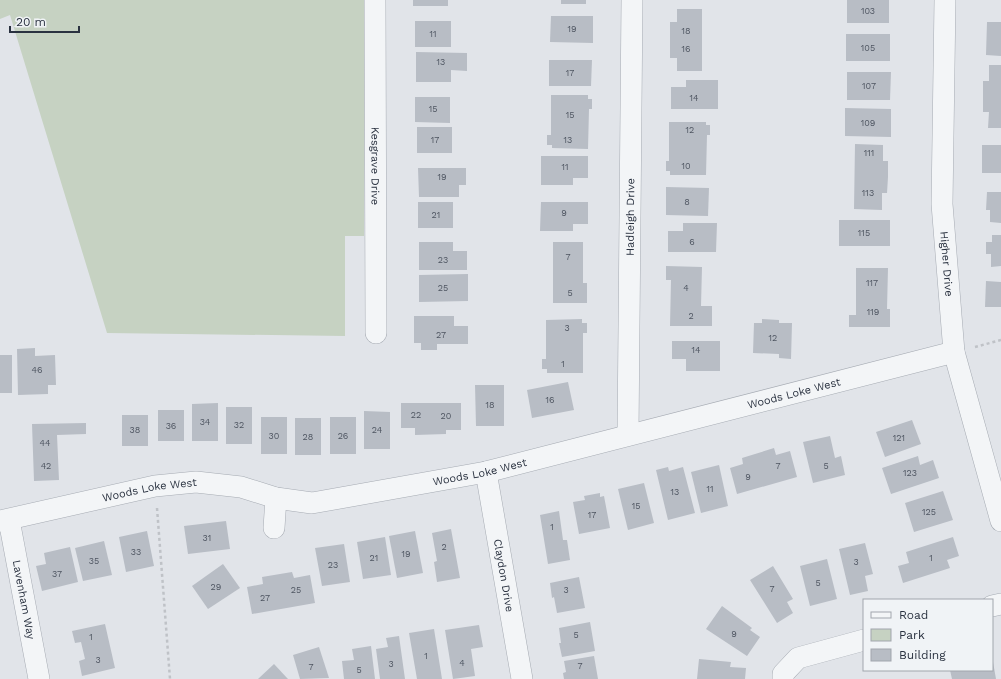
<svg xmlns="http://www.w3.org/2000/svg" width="1001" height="679" font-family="'Work Sans',sans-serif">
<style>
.green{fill:#c6d2c2}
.building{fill:#b8bdc5}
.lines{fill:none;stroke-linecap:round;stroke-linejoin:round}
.minor-casing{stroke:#a6abb3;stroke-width:22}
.path{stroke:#bfc2c7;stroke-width:2.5;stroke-dasharray:3 3;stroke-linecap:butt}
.minor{stroke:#f3f5f7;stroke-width:21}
.labels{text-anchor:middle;stroke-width:3;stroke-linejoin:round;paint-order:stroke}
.number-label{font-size:9px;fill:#4e5561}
.street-label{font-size:11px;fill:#2a3240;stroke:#f0f3f6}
</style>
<rect width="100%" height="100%" fill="#e1e4e9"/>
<path class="green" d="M0,0h365l-1,236h-19v100l-238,-3 -97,-318 -10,4z"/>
<g class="building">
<rect x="413" y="0" width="35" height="6"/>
<rect x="561" y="0" width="25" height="4"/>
<rect x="847" y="0" width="42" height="23"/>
<path d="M677,9h25v62h-25v-13h-7v-36h7z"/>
<path d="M551,16h42v27l-43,-1z"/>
<rect x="415" y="21" width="36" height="26"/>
<path d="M987,22h14v34l-15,-1z"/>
<rect x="846" y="34" width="44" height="27"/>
<path d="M416,52l51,1v18l-16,-1v12h-35z"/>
<path d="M549,60h43l-1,26h-42z"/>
<path d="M989,65h12v63h-13l1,-16h-6v-31h6z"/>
<path d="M847,72h44l-1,28h-43z"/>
<path d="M686,80h32v29h-47v-22h15z"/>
<path d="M551,95h37v4h4v10h-3l-1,40 -36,-1v-3h-5v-10h4z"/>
<path d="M415,97h35v26l-35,-1z"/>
<path d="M845,108l46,1v28l-46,-1z"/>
<path d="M669,122h37v3h4v10h-3l-1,40h-36v-4h-4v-10h3z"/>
<rect x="417" y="127" width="35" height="26"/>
<path d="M855,144l28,1v16h5v16l-1,16h-5v17l-28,-1z"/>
<rect x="982" y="145" width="19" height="28"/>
<path d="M541,156h47v22h-15v7h-32z"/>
<path d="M418,168h48v17h-7v12h-40z"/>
<path d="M666,187l43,1 -1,28 -42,-1z"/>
<path d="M987,192h14v31l-11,-1v-12h-4z"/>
<rect x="418" y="202" width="35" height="26"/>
<path d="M541,202h47v22h-15v7h-33z"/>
<rect x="839" y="220" width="51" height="26"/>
<path d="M683,223h34l-1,29h-48v-21h15z"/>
<path d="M992,235h9v31l-10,1v-13h-5v-12h6z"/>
<path d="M419,242h34v9h14v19h-48z"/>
<path d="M553,242h30v41h4v20h-34z"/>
<path d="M666,266l36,1 -1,39h11v20h-42l1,-46h-5z"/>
<path d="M856,268h32l-1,41h3v18h-41v-12h7z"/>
<path d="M468,274v27l-49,1v-27z"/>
<path d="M986,281l15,1v25h-16z"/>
<path d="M414,316h40v10h14v18h-31v6h-16v-7h-7z"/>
<path d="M582,319v4h5v10h-4v40h-36v-4h-5v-10h4v-39z"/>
<path d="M762,319l17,1v3h13l-1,36 -12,-1v-4l-26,-1 1,-30h8z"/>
<path d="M672,341h48v30h-34v-12h-14z"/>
<path d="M35,348v8l20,-1 1,30h-8v9l-30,1 -1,-46z"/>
<rect x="0" y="355" width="12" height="38"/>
<path d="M568,382l6,28 -42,8 -5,-28z"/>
<path d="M475,385h29v41h-28z"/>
<path d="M218,403v38h-26v-37z"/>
<path d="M401,403h60v27h-15v4l-31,1v-7h-14z"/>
<rect x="226" y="407" width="26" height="37"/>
<rect x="158" y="410" width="26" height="31"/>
<path d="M364,411l26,1v37h-26z"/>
<rect x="122" y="415" width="26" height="31"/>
<rect x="261" y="417" width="26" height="37"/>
<rect x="330" y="417" width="26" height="37"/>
<rect x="295" y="418" width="26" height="37"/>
<path d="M912,420l9,24 -36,13 -9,-25z"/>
<path d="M86,423v11l-29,1 2,45 -25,1 -2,-57z"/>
<path d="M830,436l5,22 6,-2 4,19 -32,8 -10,-41z"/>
<path d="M774,448l2,7 14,-4 7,26 -60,17 -7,-26 13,-4 -1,-6z"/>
<path d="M918,456l2,9 13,-5 6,18 -48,16 -9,-26z"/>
<path d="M719,465l9,41 -27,7 -10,-41z"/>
<path d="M668,467l1,4 14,-4 12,46 -27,7 -12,-50z"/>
<path d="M644,483l10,40 -26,7 -10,-41z"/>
<path d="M943,491l10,29 -39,12 -9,-29z"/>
<path d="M600,493v4l4,-1 6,32 -31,6 -6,-32 12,-2 -1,-4z"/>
<path d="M559,511l4,29h4l3,20 -22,4 -8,-49z"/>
<path d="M226,521l4,28 -42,5 -4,-28z"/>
<path d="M451,529l9,49 -23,4 -3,-20 3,-1 -5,-28z"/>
<path d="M147,531l7,35 -28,6 -7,-35z"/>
<path d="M415,531l8,42 -26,5 -8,-42z"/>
<path d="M385,537l6,38 -28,4 -6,-37z"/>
<path d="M953,537l6,19 -12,4 3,8 -47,15 -5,-17 11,-3 -3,-11z"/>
<path d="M104,541l8,34 -29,6 -8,-33z"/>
<path d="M865,543l8,31 -8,2 3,15 -18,4 -11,-46z"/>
<path d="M344,544l6,38 -28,4 -7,-38z"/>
<path d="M70,547l8,35 -36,9 -6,-25 10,-2 -2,-11z"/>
<path d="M827,559l10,40 -27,7 -10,-40z"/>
<path d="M223,564l17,24 -32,21 -16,-23z"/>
<path d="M773,566l20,33 -6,3 6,11 -16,10 -27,-43z"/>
<path d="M292,572l2,6 16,-3 5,28 -63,11 -5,-27 16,-3 -1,-7z"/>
<path d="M579,577l6,31 -28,5 -3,-16 -2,1 -2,-15z"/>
<path d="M722,606l30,22 -2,2 10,7 -13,19 -41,-27z"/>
<path d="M590,622l5,29 -33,6 -3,-14h2l-2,-15z"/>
<path d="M105,624l10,44 -33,8 -3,-15 6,-2 -4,-17 -6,1 -3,-12z"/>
<path d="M479,625l4,22 -12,2 4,27 -22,3 -8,-49z"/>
<path d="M434,629l8,50h-25l-8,-46z"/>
<path d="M399,636l6,43h-25l-4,-30 12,-2 -2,-9z"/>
<path d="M371,646l4,33h-31l-2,-18 12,-1 -2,-11z"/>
<path d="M319,647l10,31 -29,1 -7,-24z"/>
<path d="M594,656l4,23h-34l-1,-6 3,-1 -2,-11z"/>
<path d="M699,659l32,3 -1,5 16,1 -1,11h-48z"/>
<path d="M992,662h1l3,17h-44l-2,-9h42z"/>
<path d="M274,664l14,15h-30z"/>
</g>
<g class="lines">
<defs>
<g id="minor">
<path id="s1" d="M375,0l1,333"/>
<path id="s2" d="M945,0l-3,204 12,148 47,169"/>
<path id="s3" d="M628,435l4,-435"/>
<path id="s4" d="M486,472l36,207"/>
<path id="s5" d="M9,520l30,159"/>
<path id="s6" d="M0,521l155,-35 41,-4 45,5 35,11 36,5 174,-31 468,-120"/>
<path d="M274,528l2,-30"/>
<path d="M992,606l9,-2"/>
<path d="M783,679v-5l15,-16 66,-18"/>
</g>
</defs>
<use href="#minor" class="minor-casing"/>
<g class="path">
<path d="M975,347l26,-7"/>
<path d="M157,508l13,171"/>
</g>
<use href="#minor" class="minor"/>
</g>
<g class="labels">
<g class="number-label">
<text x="868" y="14">103</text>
<text x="572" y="32">19</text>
<text x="686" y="34">18</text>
<text x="433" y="37">11</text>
<text x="868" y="51">105</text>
<text x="686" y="52">16</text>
<text x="441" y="65">13</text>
<text x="570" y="76">17</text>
<text x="869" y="89">107</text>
<text x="694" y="101">14</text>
<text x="433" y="112">15</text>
<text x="570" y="118">15</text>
<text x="868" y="126">109</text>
<text x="690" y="133">12</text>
<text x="435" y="143">17</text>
<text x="568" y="143">13</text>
<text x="869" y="156">111</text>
<text x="686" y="169">10</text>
<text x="565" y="170">11</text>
<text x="442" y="180">19</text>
<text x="868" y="196">113</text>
<text x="687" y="205">8</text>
<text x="564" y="216">9</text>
<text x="436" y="218">21</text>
<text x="864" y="236">115</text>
<text x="692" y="245">6</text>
<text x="568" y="260">7</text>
<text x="443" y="263">23</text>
<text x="872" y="286">117</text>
<text x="443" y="291">25</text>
<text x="686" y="291">4</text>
<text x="570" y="296">5</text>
<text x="873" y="315">119</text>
<text x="691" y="319">2</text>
<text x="567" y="331">3</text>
<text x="441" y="338">27</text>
<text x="773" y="341">12</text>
<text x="696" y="353">14</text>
<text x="563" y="367">1</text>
<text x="37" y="373">46</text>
<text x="550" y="403">16</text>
<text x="490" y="408">18</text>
<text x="416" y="418">22</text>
<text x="446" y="419">20</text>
<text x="205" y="425">34</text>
<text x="239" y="428">32</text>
<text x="171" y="429">36</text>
<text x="135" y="433">38</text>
<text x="377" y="433">24</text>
<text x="274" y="439">30</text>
<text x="343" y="439">26</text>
<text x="308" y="440">28</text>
<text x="899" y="441">121</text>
<text x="45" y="446">44</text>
<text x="46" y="469">42</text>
<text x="778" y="469">7</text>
<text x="826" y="469">5</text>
<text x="910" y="476">123</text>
<text x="748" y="480">9</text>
<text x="710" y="492">11</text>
<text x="675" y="495">13</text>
<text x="636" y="509">15</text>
<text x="929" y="515">125</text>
<text x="592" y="518">17</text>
<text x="552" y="530">1</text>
<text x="207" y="541">31</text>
<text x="444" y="550">2</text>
<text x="136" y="555">33</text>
<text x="406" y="557">19</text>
<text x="374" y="561">21</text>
<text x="931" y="561">1</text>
<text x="94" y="564">35</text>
<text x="856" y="565">3</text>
<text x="333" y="568">23</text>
<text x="57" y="577">37</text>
<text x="818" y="586">5</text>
<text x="216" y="590">29</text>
<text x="772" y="592">7</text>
<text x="296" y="593">25</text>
<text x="566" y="593">3</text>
<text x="265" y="601">27</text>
<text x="734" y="637">9</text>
<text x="576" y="638">5</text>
<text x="91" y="640">1</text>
<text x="426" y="659">1</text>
<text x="98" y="663">3</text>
<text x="462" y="666">4</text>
<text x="391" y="667">3</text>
<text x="580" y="669">7</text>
<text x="311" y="670">7</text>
<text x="359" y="673">5</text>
</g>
<g class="street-label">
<text dy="4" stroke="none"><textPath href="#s1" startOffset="166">Kesgrave Drive</textPath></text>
<text dy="4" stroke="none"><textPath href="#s3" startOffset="218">Hadleigh Drive</textPath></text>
<text dy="4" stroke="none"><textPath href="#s2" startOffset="264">Higher Drive</textPath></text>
<text dy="4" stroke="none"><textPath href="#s6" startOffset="813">Woods Loke West</textPath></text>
<text dy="4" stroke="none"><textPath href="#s6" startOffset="489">Woods Loke West</textPath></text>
<text dy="4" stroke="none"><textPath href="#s6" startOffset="153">Woods Loke West</textPath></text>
<text dy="4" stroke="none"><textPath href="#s4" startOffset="105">Claydon Drive</textPath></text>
<text dy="4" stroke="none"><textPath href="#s5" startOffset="81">Lavenham Way</textPath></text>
</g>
</g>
<rect x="863" y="599" width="130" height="72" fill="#f0f3f6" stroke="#a1a6ad"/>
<rect x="871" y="612" width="20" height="6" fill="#f3f5f7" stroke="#a1a6ad"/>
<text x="899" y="619" font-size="12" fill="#2a3240">Road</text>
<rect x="871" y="629" width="20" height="12" fill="#c6d2c2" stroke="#a1a6ad"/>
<text x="899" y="639" font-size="12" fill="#2a3240">Park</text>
<rect x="871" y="649" width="20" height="12" fill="#b8bdc5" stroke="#a1a6ad"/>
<text x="899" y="659" font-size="12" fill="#2a3240">Building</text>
<path d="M10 26v6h69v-6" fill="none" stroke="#2a3240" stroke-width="2"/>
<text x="16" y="26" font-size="12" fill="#2a3240" stroke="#f0f3f6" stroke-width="3" paint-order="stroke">20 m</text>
</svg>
